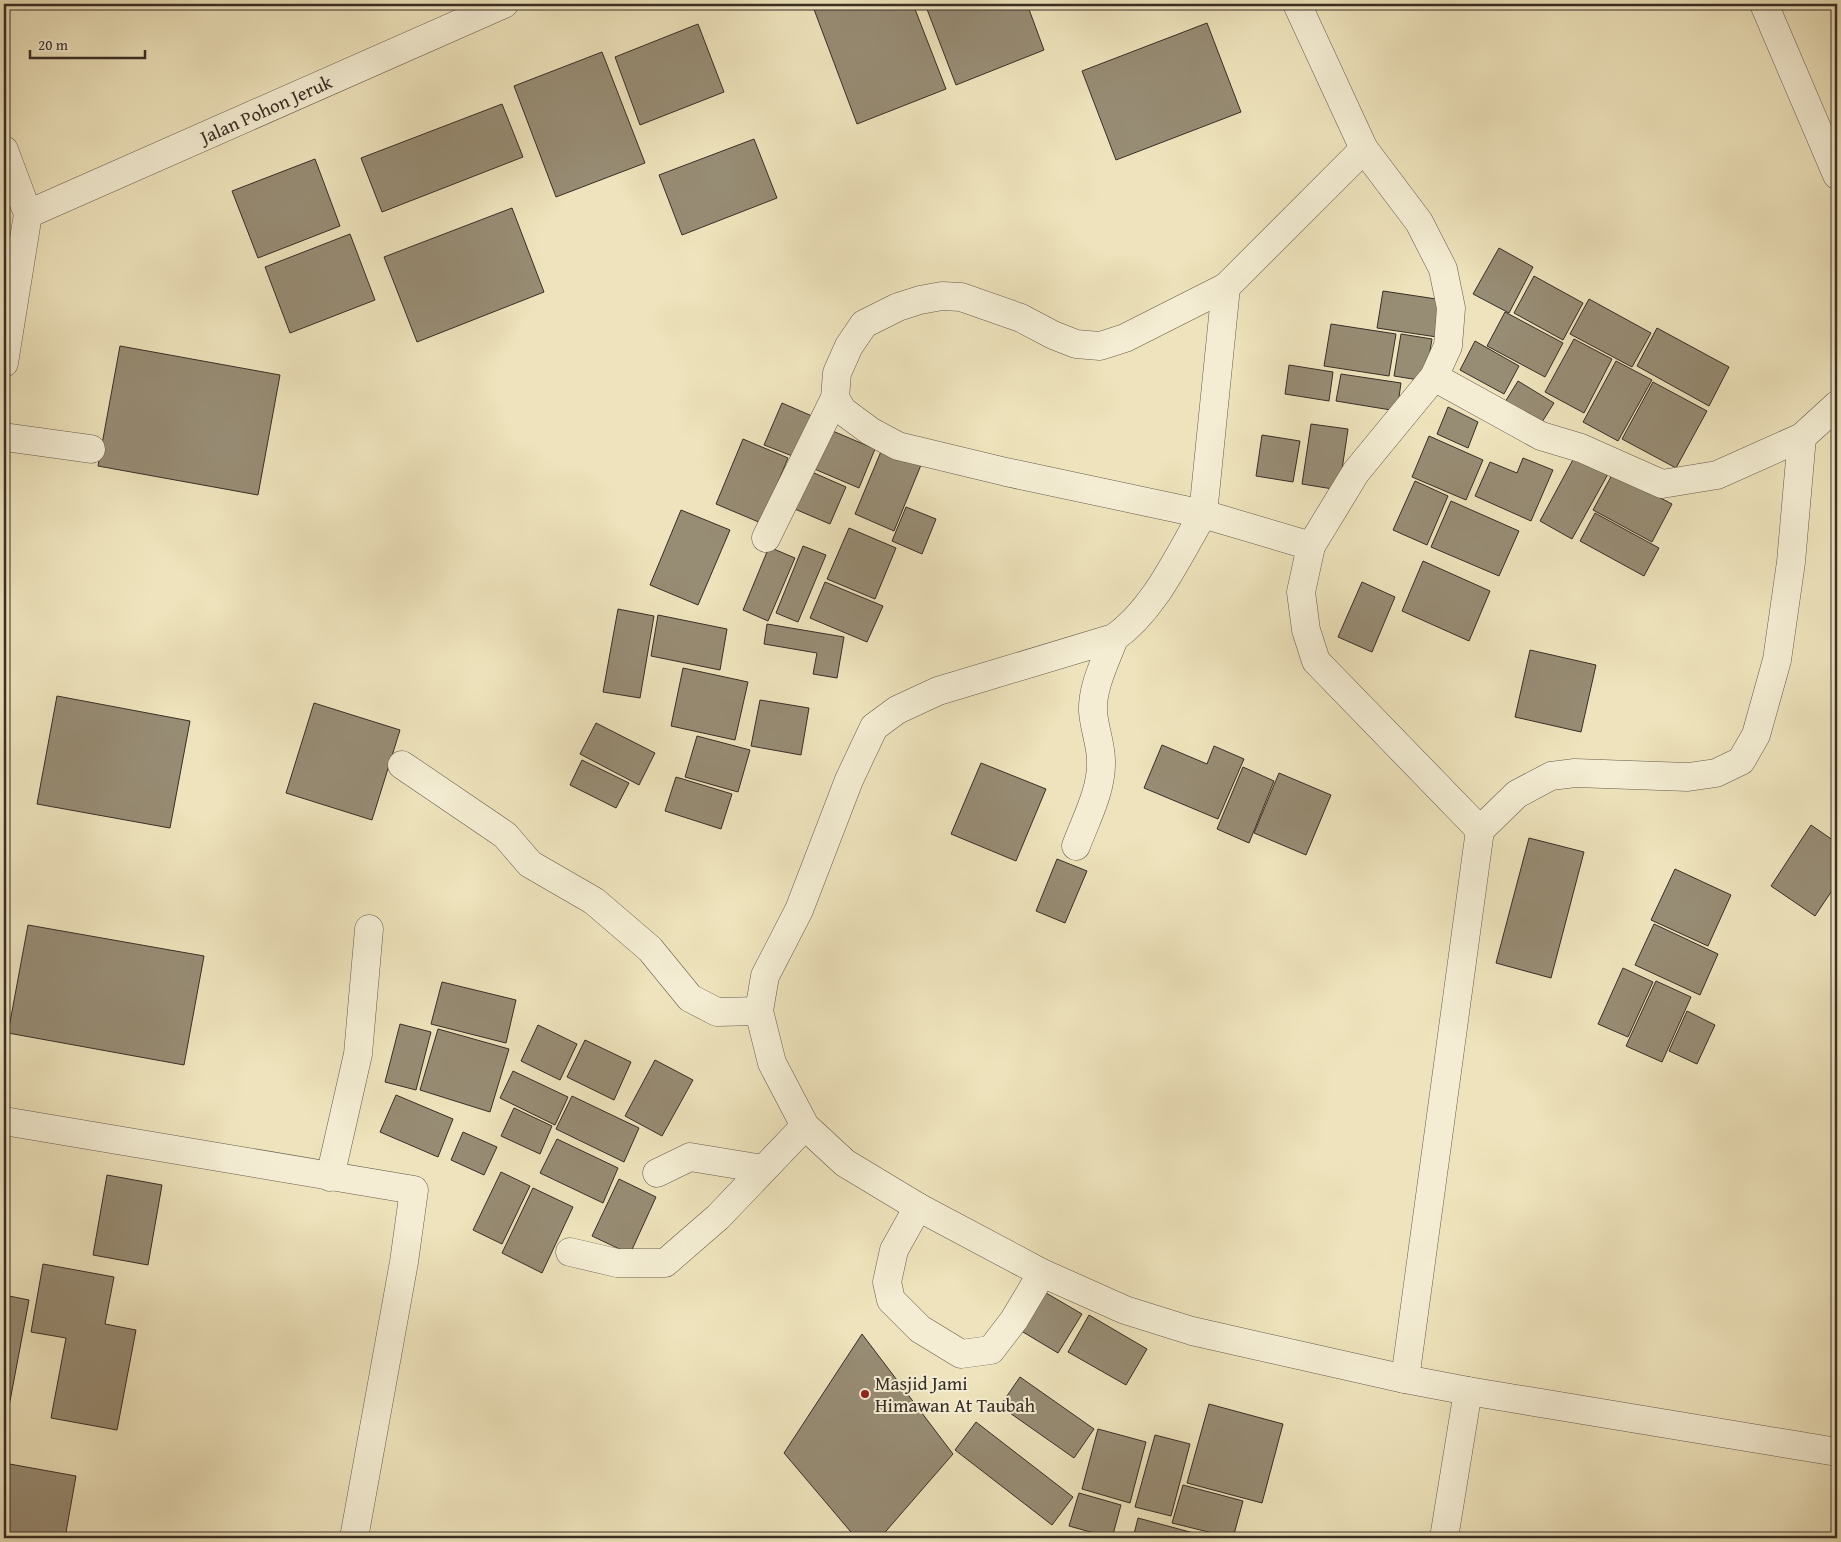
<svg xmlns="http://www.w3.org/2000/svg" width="1841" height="1542" font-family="'Gentium Book Plus',serif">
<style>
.building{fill:#978c74;stroke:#382e26}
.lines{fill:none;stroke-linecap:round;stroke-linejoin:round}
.minor-casing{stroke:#665b4c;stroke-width:29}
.minor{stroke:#f4edd3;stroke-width:28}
.poi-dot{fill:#8f2418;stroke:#f4edd3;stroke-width:2}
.labels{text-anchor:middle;stroke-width:4;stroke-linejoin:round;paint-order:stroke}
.street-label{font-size:19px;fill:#382e26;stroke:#f4edd3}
.poi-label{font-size:19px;fill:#382e26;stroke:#f4edd3;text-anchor:start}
</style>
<rect width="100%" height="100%" fill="#eee3bc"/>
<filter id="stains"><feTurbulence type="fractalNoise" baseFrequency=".004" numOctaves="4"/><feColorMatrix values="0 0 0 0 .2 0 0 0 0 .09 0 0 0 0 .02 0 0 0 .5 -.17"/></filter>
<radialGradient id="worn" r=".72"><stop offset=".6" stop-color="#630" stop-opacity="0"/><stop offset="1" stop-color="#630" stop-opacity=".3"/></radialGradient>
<g class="building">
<path d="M812,4h101l33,85 -89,35z"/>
<path d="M925,4h102l17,46 -88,35z"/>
<path d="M1207,23l34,89 -125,48 -34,-89z"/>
<path d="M698,24l26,68 -84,33 -25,-68z"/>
<path d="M602,52l43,111 -89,34 -42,-111z"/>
<path d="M502,104l21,53 -141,55 -21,-54z"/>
<path d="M754,139l23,59 -95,37 -23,-60z"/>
<path d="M315,159l25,67 -82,32 -26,-67z"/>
<path d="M512,208l32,84 -127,50 -33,-85z"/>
<path d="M350,234l25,66 -85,33 -25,-66z"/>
<path d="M1499,248l34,19 -24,46 -36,-19z"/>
<path d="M1534,276l49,27 -20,37 -49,-27z"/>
<path d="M1383,291l60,9 -6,37 -60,-9z"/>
<path d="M1589,299l62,34 -19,34 -62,-33z"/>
<path d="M1505,312l58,31 -18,34 -58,-31z"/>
<path d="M1331,324l65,10 -7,42 -65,-10z"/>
<path d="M1657,328l72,39 -20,39 -72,-40z"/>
<path d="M1401,334l31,5 -7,42 -31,-5z"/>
<path d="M1574,339l38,20 -28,54 -39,-21z"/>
<path d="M1475,341l44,25 -15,28 -44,-24z"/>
<path d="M120,346l160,29 -22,120 -160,-29z"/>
<path d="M1616,361l36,19 -34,61 -35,-19z"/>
<path d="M1289,365l44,7 -4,29 -44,-7z"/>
<path d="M1341,374l60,9 -4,28 -61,-10z"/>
<path d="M1518,381l36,22 -17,27 -35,-23z"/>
<path d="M1653,382l54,29 -31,57 -54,-29z"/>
<path d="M782,403l30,13 -17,41 -31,-12z"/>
<path d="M1448,407l30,15 -10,26 -31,-14z"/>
<path d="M1311,424l37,5 -9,61 -37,-6z"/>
<path d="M828,429l47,20 -16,39 -47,-20z"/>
<path d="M1262,435l38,6 -7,41 -37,-6z"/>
<path d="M1429,436l54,24 -17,40 -54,-23z"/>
<path d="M743,439l45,19 -27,65 -45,-19z"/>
<path d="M882,449l39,16 -27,66 -39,-17z"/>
<path d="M1575,456l33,18 -36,65 -32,-18z"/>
<path d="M1523,458l30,12 -22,51 -56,-25 15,-34 27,11z"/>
<path d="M805,469l41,18 -16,37 -40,-17z"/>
<path d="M1613,473l59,31 -20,38 -59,-32z"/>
<path d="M1415,481l33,15 -21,49 -34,-15z"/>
<path d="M1451,501l68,30 -20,45 -68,-29z"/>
<path d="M906,507l30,12 -14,35 -30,-13z"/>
<path d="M681,510l49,20 -32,75 -48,-20z"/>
<path d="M1595,513l64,35 -15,28 -64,-35z"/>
<path d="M849,528l47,20 -21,51 -48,-20z"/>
<path d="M803,546l23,9 -28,67 -22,-9z"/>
<path d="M769,547l26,11 -27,63 -25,-11z"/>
<path d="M1423,561l67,30 -21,50 -67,-30z"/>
<path d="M825,582l58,24 -16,36 -57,-24z"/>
<path d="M1362,582l33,15 -23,55 -34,-15z"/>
<path d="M618,609l36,7 -14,82 -37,-6z"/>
<path d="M658,615l69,14 -7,41 -69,-14z"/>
<path d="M767,624l77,13 -7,41 -24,-4 4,-21 -53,-9z"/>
<path d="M1530,650l66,15 -15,67 -66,-15z"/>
<path d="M683,668l65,14 -13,58 -64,-14z"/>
<path d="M57,696l133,25 -20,107 -133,-24z"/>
<path d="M760,700l49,8 -8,47 -50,-9z"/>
<path d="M314,703l86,27 -28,90 -86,-27z"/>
<path d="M596,723l59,30 -16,32 -59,-31z"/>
<path d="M697,736l53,14 -12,42 -53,-15z"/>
<path d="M1162,745l45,19 7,-18 30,13 -26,60 -74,-31z"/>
<path d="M582,760l47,23 -13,25 -46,-23z"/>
<path d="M981,763l65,26 -30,72 -65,-27z"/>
<path d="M1243,767l31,14 -25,62 -32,-14z"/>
<path d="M1279,773l52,22 -25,60 -52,-22z"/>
<path d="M676,777l56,17 -11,35 -56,-18z"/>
<path d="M1811,825l26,18v40l-22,33 -44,-30z"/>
<path d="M1529,838l55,14 -33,126 -55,-15z"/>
<path d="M1057,859l30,12 -22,52 -29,-12z"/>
<path d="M1675,869l56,26 -23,51 -57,-26z"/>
<path d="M1654,924l64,30 -18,41 -65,-30z"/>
<path d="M28,925l176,31 -20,109 -176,-32z"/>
<path d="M1623,968l30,14 -25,55 -30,-13z"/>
<path d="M1656,981l35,16 -29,65 -36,-16z"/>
<path d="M442,982l74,18 -10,43 -75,-19z"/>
<path d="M1687,1011l28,14 -18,39 -28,-13z"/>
<path d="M400,1024l31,8 -15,58 -31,-8z"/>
<path d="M538,1025l39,19 -17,36 -39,-19z"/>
<path d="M438,1029l71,20 -19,63 -70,-22z"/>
<path d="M585,1040l46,22 -17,38 -47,-23z"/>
<path d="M655,1060l38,20 -31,56 -37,-20z"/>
<path d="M513,1071l55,26 -13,28 -55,-27z"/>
<path d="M396,1095l57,24 -15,38 -58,-25z"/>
<path d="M572,1096l67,32 -15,34 -68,-33z"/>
<path d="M514,1108l38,18 -12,28 -39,-18z"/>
<path d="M463,1132l34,15 -13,28 -33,-15z"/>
<path d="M557,1139l61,29 -15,35 -63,-30z"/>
<path d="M501,1172l29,14 -28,58 -29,-14z"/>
<path d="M107,1175l55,10 -14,80 -55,-10z"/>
<path d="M619,1179l37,18 -26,57 -38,-18z"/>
<path d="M533,1188l40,19 -31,66 -40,-20z"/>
<path d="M43,1264l71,13 -9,47 31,6 -19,100 -66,-12 15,-80 -35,-6z"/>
<path d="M1041,1290l41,24 -24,39 -40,-24z"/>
<path d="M4,1295l25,5 -22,117 -3,-1z"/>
<path d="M1089,1315l58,34 -21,36 -58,-33z"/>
<path d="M862,1334l91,120 -73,84h-24l-72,-85z"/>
<path d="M1020,1377l74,52 -20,29 -74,-52z"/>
<path d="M1209,1404l74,20 -21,79 -75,-20z"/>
<path d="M976,1422l97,75 -21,28 -97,-75z"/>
<path d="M1098,1429l48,13 -16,61 -48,-14z"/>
<path d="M1155,1435l35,9 -19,72 -36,-9z"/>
<path d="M4,1463l72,13 -11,62h-34l-14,-2 -1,2h-12z"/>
<path d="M1183,1485l60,16 -10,37 -61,-15z"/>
<path d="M1079,1493l42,12 -9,33 -43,-12z"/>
<path d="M1138,1518l74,20h-79z"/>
</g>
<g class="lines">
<defs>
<g id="minor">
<path d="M1297,4l67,145 55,73 24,47 8,39 -3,38 -14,31 -78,95 -45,74 -10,46 5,38 10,31 164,169 -75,549"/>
<path d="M1764,4l73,171"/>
<path d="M4,150l24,64 -24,149"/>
<path d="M28,214l476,-210"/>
<path d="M1434,377l107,59 40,12 81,36 55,-9 85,-38 35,-32"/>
<path d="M835,398l8,13 27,20 28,15 108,26 197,42 23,-227 138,-138"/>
<path d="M4,437l87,12"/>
<path d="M766,538l69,-140 2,-25 12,-27 15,-22 34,-17 22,-7 22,-4 19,1 60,21 32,17 23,9 24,2 25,-8 101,-51"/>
<path d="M1311,546l-108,-32c-25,42 -48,95 -89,124l-176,53 -41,19 -23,17 -25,53 -50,130 -34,66 -6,35 13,52 33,63 40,37 73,44 124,66 83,37 67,21 213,48 63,12 369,61"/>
<path d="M402,765l103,70 25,29 64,37 56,48 40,49 27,14 42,-1"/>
<path d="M1480,830l37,-36 34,-18 24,-3 113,4 28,-4 25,-12 15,-26 21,-75 14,-98 11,-125"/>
<path d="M1076,846c10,-27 26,-56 25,-85 0,-17 -7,-33 -8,-50 -1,-25 13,-50 21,-73"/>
<path d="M4,1121l410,69 -10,72 -50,276"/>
<path d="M657,1173l33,-16 73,12"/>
<path d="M330,1177l28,-123 11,-125"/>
<path d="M918,1207l-24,43 -7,32 4,18 29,29 41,25 30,-4 23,-30 28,-47"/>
<path d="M570,1252l47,11h48l53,-46 87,-91"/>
<path d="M1444,1538l24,-147"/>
</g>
</defs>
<use href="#minor" class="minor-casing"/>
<use href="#minor" class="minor"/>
</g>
<circle class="poi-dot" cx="865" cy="1394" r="5"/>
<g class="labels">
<g class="street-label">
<text transform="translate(266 109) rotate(-24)" y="7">Jalan Pohon Jeruk</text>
</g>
<g class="poi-label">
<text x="875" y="1390">Masjid Jami<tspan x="875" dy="22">Himawan At Taubah</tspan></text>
</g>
</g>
<rect width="1841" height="1542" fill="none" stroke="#eee3bc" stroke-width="20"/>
<rect x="5" y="5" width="1831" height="1532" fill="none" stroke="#382e26" stroke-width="2.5"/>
<rect x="10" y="10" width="1821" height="1522" fill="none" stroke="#382e26"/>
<path d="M30 50v8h115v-8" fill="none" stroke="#382e26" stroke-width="2.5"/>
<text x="38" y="50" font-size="15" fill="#382e26" stroke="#f4edd3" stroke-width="4" paint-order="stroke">20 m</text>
<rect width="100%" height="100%" filter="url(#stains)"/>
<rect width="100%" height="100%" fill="url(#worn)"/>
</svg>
